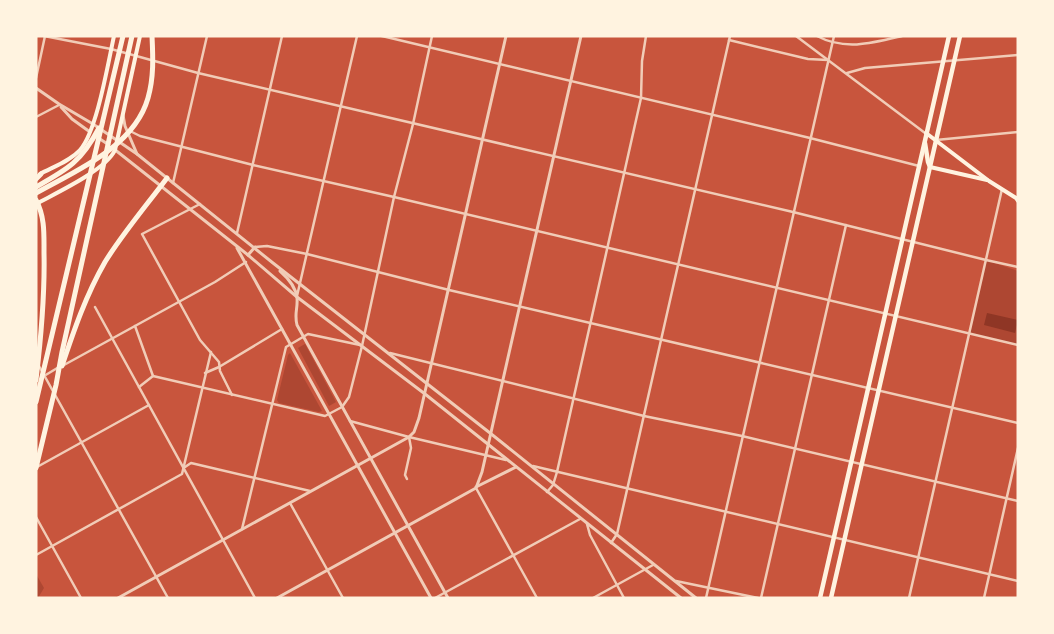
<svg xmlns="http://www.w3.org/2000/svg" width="1054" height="634" font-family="'Open Sans',sans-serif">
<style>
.green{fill:#ae4732}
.water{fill:#8f3625}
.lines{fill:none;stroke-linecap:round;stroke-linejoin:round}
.minor{stroke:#f1ccb7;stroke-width:2.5}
.tertiary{stroke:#f1ccb7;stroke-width:3}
.secondary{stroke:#fff3e0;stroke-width:4}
.primary{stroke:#fff3e0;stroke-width:4.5}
.motorway{stroke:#fff3e0;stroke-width:5}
</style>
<rect width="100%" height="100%" fill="#c8553d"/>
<g class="green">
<path d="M986,260l32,11v74l-48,-11z"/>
<path d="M305,344l31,58 -7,4 -31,-58z"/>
<path d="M290,353l32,58 -3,1 -40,-9 -2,-3 11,-45z"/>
<path d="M36,574l8,14 -6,10h-2z"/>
</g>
<path class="water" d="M987,313l31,7 -3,13 -31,-8z"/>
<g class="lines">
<g class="minor">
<path d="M44,36l67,13 87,24 595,139 193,48 32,7"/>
<path d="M382,36l428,102 109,28"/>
<path d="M796,36l129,97"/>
<path d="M817,36c28,15 56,7 85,0"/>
<path d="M729,40l79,19 20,1"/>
<path d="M847,73l18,-5 153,-13"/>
<path d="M36,78l9,-42"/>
<path d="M36,117l23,-12"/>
<path d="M130,131l10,5 113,29 141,32 624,148"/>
<path d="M936,140l82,-8"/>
<path d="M173,183l34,-147"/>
<path d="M200,204l-58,30 58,106 19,22 1,9 12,24"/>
<path d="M237,233l45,-197"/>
<path d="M255,247l12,-1 40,8 142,36 569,133"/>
<path d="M297,296l60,-260"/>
<path d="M95,307l160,291"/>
<path d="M135,326l18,50"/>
<path d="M390,353l254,63 98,20 276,65"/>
<path d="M64,365l151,-83 31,-20"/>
<path d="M39,366l129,232"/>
<path d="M205,373l14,-6 63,-38"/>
<path d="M44,376l15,-9"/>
<path d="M139,387l14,-11 172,40 17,-9 7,-10 13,-51 32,-149 19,-73 19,-88"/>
<path d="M350,421l59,16 97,23"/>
<path d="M533,466l485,115"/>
<path d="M37,467l112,-62"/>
<path d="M185,467l6,-4 119,28"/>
<path d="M407,479l-2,-4 6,-27 -2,-11"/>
<path d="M476,488l61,110"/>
<path d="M547,492l6,-7 4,-13 84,-374 1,-37 4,-25"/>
<path d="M290,503l53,95"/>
<path d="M36,517l45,81"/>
<path d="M587,524l3,11 34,63"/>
<path d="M242,529l44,-182 22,-13 52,11"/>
<path d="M611,543l6,-9 113,-498"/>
<path d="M36,555l146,-81 29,-122"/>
<path d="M676,581l82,17"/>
<path d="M435,598l145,-79"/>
<path d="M593,598l60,-33"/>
<path d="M706,598l128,-562"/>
<path d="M761,598l85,-373"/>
<path d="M909,598l93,-409"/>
<path d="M984,598l34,-150"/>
</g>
<g class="tertiary">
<path d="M36,88l23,16 34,20 44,30 136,109 217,170 206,165"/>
<path d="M61,107l11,12 18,13"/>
<path d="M123,115l2,11 12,28"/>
<path d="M97,137l12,8"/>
<path d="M114,149l134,106 49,42 128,97 256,204"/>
<path d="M237,248l194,350"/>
<path d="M248,255l7,-8"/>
<path d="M280,271c8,7 16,16 17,27 1,11 -3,15 0,27l151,273"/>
<path d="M476,487l40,-20"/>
<path d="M118,598l291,-161 5,-5 5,-14 87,-382"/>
<path d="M277,598l199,-110 6,-16 99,-436"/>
</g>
<g class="secondary">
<path d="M926,133l63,48 27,17 2,3"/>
<path d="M930,167l57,13"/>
<path d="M40,174c13,-7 30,-13 40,-24 17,-19 28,-87 34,-114"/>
<path d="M36,204c20,-11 70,-34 79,-54l25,-114"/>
</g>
<g class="primary">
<path d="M925,143l3,19 2,5"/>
<path d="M820,598l129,-562"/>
<path d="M831,598l129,-562"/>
</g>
<g class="motorway">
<path d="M36,179l5,-5"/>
<path d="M36,187c32,-18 45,-25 63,-59"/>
<path d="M36,193c41,-23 98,-46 112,-95 6,-21 5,-41 4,-62"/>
<path d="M36,200c9,17 8,34 8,53 1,43 -3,85 -8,127"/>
<path d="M62,366c12,-36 24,-71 43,-104 18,-29 41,-56 62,-84"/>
<path d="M36,402l87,-366"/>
<path d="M36,468l20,-83 6,-33 70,-316"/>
</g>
</g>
<rect width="1054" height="634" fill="none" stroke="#fff3e0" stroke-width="75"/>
</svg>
